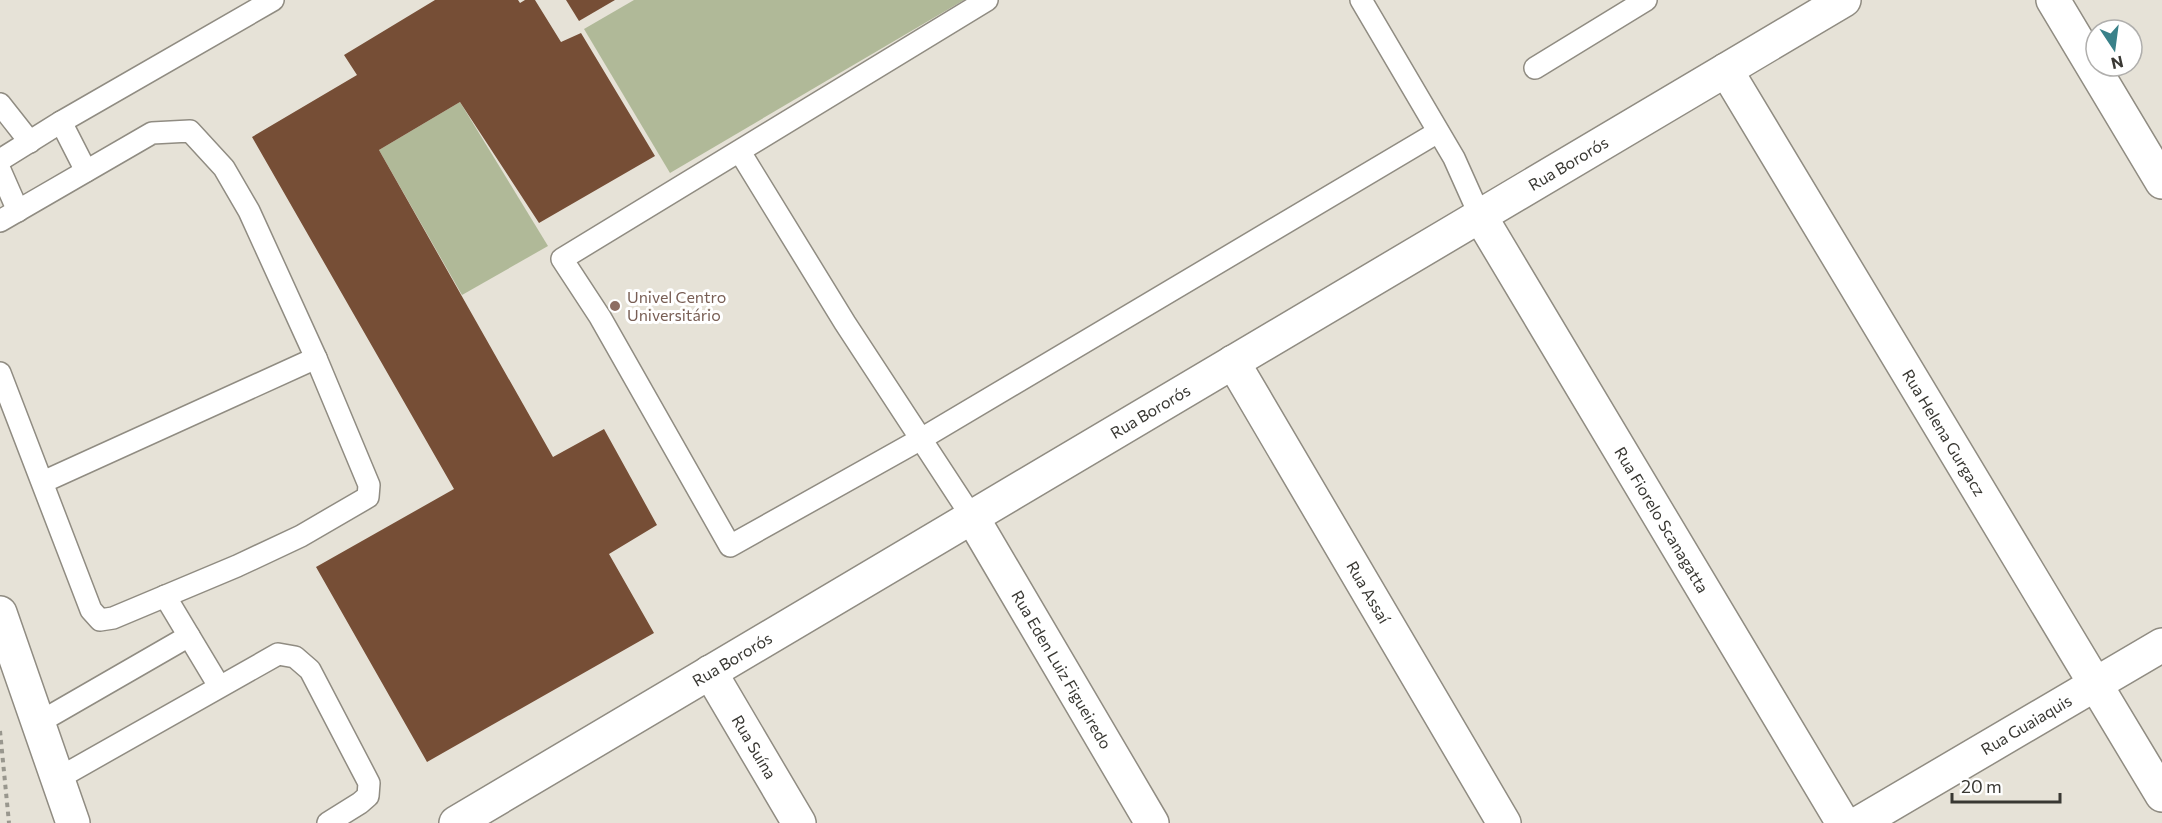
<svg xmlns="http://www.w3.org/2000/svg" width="2162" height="823" font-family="Commissioner,sans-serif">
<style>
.green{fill:#b0b998}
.building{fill:#764e36}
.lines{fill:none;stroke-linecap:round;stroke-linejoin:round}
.service-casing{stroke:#908c82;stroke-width:24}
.minor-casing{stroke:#908c82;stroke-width:36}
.primary-casing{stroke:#908c82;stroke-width:36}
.path{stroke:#99978e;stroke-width:4;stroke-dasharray:4.5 4.5;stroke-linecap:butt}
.service{stroke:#fff;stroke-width:21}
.minor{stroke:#fff;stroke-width:33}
.primary{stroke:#fff;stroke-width:33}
.education-dot{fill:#8d6e63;stroke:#fff;stroke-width:2}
.labels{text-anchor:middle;stroke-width:6;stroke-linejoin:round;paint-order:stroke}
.street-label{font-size:16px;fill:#393833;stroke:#fff}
.education-label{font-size:16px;fill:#785e54;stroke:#fff;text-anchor:start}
</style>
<rect width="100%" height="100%" fill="#e6e2d7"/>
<g class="green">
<path d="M634,0h330l-294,173 -86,-144z"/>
<path d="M460,102l88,144 -86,49 -83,-145z"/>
</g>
<g class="building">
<path d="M435,0h83l2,3 5,-3h10l26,42 20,-9 74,123 -116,67 -79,-121 -81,48 174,307 51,-28 53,96 -48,29 45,79 -227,129 -111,-195 138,-78 -202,-352 105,-62 -13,-20z"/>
<path d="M566,0h49l-36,21z"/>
</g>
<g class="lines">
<defs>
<g id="service">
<path d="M987,0l-425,259 38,58 130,229 191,-107 517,-307"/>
<path d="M1361,0l93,158 26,58"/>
<path d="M1535,68l111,-68"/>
<path d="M0,104l30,38"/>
<path d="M61,122l25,49"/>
<path d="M740,152l105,171 127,194"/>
<path d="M0,160l61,-38 212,-122"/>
<path d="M0,170l18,41"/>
<path d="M0,221l152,-88 38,-2 34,37 25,43 67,147 48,115 5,12 -1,12 -67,39 -64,30 -124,52 -13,2 -9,-10 -91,-237"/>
<path d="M43,482l273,-124"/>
<path d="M165,596l54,90"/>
<path d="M38,723l151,-87"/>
<path d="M57,779l221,-125 17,3 15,13 59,113 -1,13 -8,7 -32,20"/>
</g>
<g id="minor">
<path d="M2053,0l109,182"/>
<path id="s1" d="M1726,70l436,725"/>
<path id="s2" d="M1480,216l363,607"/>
<path id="s3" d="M1233,362l271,461"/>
<path id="s4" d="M972,517l180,306"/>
<path id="s5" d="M710,672l89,151"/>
<path id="s6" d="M456,823l1388,-823"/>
<path id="s7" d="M1859,823l303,-178"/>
</g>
<path id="primary" d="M0,613l73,210"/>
</defs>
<use href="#service" class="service-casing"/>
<use href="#minor" class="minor-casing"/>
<use href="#primary" class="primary-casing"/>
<path class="path" d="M0,731l9,92"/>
<use href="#service" class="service"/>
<use href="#minor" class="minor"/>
<use href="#primary" class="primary"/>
</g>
<circle class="education-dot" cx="615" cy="306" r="6"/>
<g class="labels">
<g class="street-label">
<text dy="6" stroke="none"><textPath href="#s6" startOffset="1293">Rua Bororós</textPath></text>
<text dy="6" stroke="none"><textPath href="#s6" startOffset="807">Rua Bororós</textPath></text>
<text dy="6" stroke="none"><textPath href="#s1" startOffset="423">Rua Helena Gurgacz</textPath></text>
<text dy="6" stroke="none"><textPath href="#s2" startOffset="354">Rua Fiorelo Scanagatta</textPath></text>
<text dy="6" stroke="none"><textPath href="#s3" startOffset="267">Rua Assaí</textPath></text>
<text dy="6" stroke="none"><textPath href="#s6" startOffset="321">Rua Bororós</textPath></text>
<text dy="6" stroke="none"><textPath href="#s4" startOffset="177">Rua Eden Luiz Figueiredo</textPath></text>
<text dy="6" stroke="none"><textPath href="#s7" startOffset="194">Rua Guaiaquis</textPath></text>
<text dy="6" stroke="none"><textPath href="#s5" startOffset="87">Rua Suína</textPath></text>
</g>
<g class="education-label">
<text x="627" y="303">Univel Centro<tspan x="627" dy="18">Universitário</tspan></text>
</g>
</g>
<g transform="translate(2114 48) rotate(167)"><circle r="28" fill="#ffffff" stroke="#b0afad" stroke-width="1.5"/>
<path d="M0-4.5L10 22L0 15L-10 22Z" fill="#398189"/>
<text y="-9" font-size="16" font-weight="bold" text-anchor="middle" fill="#393833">N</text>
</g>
<path d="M1952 793v9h108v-9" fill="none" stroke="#393833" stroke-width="3"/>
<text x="1961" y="793" font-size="18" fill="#393833" stroke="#ffffff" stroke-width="4.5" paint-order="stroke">20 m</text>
</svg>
